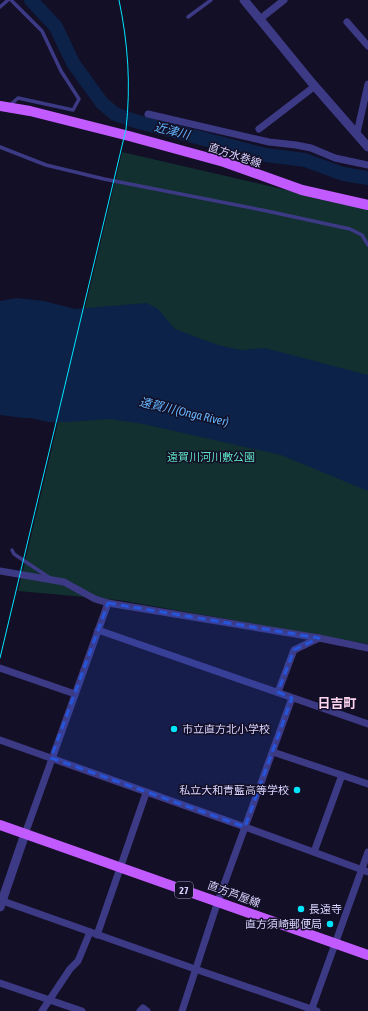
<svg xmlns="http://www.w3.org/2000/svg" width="368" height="1011" font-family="'Asap Condensed','Noto Sans JP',sans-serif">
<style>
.green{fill:#12302f}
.water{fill:#0c2248}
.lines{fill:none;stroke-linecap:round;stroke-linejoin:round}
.river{stroke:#0c2248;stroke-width:14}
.service{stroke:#3d3a85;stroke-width:3.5}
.minor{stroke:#3d3a85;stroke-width:7}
.tertiary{stroke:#3d3a85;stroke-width:9}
.primary{stroke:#c25bff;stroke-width:10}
.tram{stroke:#00e5ff;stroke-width:1}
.marked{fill:#2655da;fill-opacity:0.2;stroke:#2655da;stroke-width:3;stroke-dasharray:8 5;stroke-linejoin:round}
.poi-dot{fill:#00e5ff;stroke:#130f26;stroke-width:1.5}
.labels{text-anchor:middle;stroke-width:3;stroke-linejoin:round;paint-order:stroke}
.shield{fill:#130f26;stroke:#9e99be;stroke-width:1}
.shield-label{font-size:10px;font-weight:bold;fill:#d9d4ff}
.street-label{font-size:11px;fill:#d9d4ff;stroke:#130f26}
.park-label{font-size:11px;fill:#5fe0c0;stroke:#130f26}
.poi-label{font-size:11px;fill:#d9d4ff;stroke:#130f26;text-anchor:start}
.water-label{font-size:12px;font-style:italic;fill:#62b6ff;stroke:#130f26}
.quarter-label{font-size:13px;font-weight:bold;fill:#ffd6f0;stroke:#130f26}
</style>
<rect width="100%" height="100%" fill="#130f26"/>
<path class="green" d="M122,152l246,57v435l-250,-44 -100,-9z"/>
<path class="water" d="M17,298l27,3 31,8 71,-6 11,5 18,21 43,16 23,5 24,-2 103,27v116l-87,-36 -138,-31 -33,-5 -41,3h-21l-17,-4h-8l-23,-3v-114z"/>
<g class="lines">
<path class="river" d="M31,0l25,27 17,36 29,40 13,11 20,7 131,34 39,5 38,14 25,4"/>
<g class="service">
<path d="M0,7l8,-7"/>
<path d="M188,17l23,-17"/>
<path d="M10,105l8,-7 55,12 6,-11 -18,-28 -19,-40 -31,-31"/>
<path d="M0,147l46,18 58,14 163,32 83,18 12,6 6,10"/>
<path d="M12,550l2,4 36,24"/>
</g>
<g class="minor">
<path d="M260,19l24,-19"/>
<path d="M347,22l21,24"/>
<path d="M148,114l121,28 27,3 15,3 24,10 33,7"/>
<path d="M259,129l56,-43"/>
<path d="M357,133l11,-49"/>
<path d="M0,571l64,11 31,17 13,4 211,35 49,10"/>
<path d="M98,630l270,94"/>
<path d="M0,668l75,26"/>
<path d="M278,692l16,-42 25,-12"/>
<path d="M0,740l245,87 123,45"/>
<path d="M273,752l95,32"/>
<path d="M25,834l83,-231"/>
<path d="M314,852l28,-77"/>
<path d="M0,900l195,69 122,42"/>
<path d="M97,935l49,-142"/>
<path d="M0,983l82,28"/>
<path d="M42,1011l28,-42 8,-8 12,-29"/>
<path d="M140,1011l3,-3 4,3"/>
<path d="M182,1011l36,-110 74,-203"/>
<path d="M311,1011l57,-159"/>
</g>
<g class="tertiary">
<path d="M244,0l68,83 56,64"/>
<path d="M0,907l25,-73"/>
</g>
<g class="primary">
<path d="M0,106l30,5 99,25 95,26 78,28 66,15"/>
<path d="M0,825l368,130"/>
</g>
<path class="tram" d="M0,658l126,-529c5,-44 2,-86 -7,-129"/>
</g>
<path class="marked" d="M108,603l211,35 -25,12 -16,42 14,6 -47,129 -194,-69z"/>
<g class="poi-dot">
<circle cx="174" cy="729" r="4"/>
<circle cx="297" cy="790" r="4"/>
<circle cx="301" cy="909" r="4"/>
<circle cx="330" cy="924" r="4"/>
</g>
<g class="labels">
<rect class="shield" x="175" y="882" width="18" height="16" rx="3"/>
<g class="shield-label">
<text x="184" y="894">27</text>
</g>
<g class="street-label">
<text transform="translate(235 155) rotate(18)" y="4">直方水巻線</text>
<text transform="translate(234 894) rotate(20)" y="4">直方芦屋線</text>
</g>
<g class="park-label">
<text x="211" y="461">遠賀川河川敷公園</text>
</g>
<g class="poi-label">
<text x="182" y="733">市立直方北小学校</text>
<text x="289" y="794" text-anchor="end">私立大和青藍高等学校</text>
<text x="309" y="913">長遠寺</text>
<text x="322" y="928" text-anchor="end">直方須崎郵便局</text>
</g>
<g class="water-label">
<text transform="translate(172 131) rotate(14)" y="4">近津川</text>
<text transform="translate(184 412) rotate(13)" y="4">遠賀川 (Onga River)</text>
</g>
<g class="quarter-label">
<text x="337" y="708">日吉町</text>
</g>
</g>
</svg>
